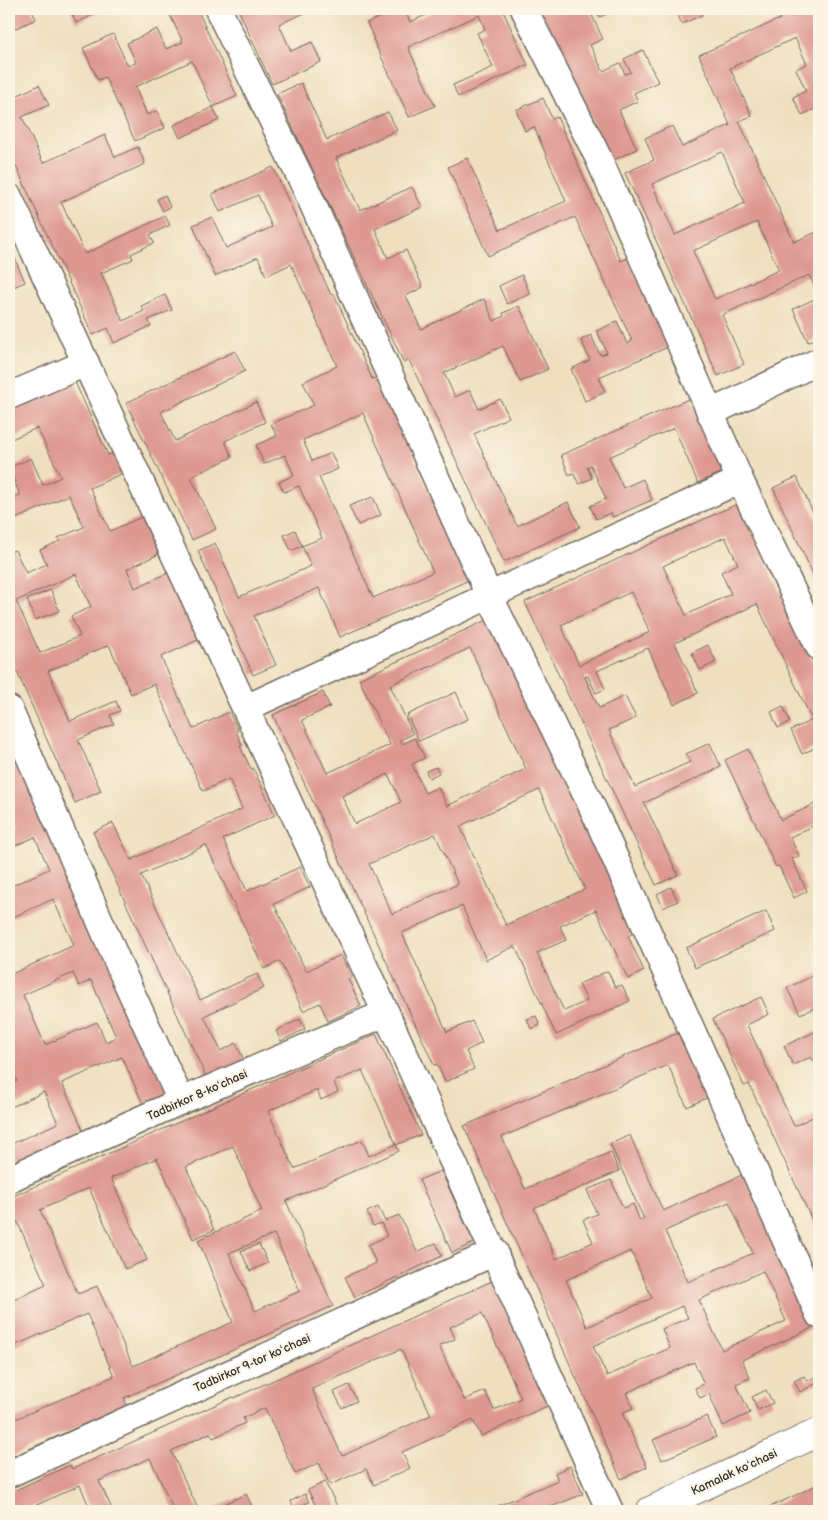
<svg xmlns="http://www.w3.org/2000/svg" width="828" height="1520" font-family="'Balsamiq Sans',sans-serif">
<style>
.building{fill:#de9892;fill-rule:evenodd}
.lines{fill:none;stroke-linecap:round;stroke-linejoin:round}
.minor-casing{stroke:#706a5f;stroke-width:29}
.tertiary-casing{stroke:#706a5f;stroke-width:30}
.minor{stroke:#fff;stroke-width:26}
.tertiary{stroke:#fff;stroke-width:28}
.labels{text-anchor:middle;stroke-width:4.5;stroke-linejoin:round;paint-order:stroke}
.street-label{font-size:12px;fill:#2b2b2b;stroke:#fcf5e5}
</style>
<rect width="100%" height="100%" fill="#fcf5e5"/>
<filter id="ink" filterUnits="userSpaceOnUse"><feTurbulence type="fractalNoise" baseFrequency=".02" numOctaves="2"/><feDisplacementMap in="SourceGraphic" scale="10" xChannelSelector="R" yChannelSelector="G"/><feConvolveMatrix kernelMatrix="1 2 1 2 8 2 1 2 1" color-interpolation-filters="sRGB"/></filter>
<filter id="wash" filterUnits="userSpaceOnUse"><feTurbulence type="fractalNoise" baseFrequency=".0096" numOctaves="4" result="noise"/><feDisplacementMap in="SourceGraphic" scale="20" xChannelSelector="R" yChannelSelector="G"/><feGaussianBlur stdDeviation="1.12" result="paint"/><feColorMatrix in="noise" values="0 0 0 0 0 0 0 0 0 0 0 0 0 0 0 0 0 1.4 0 .05"/><feComposite in="paint" operator="in"/></filter>
<g filter="url(#wash)">
<rect width="100%" height="100%" fill="#efdfbf"/>
<g id="blocks">
<g class="building">
<path d="M9,9h22l5,10 -24,11 -3,-7z"/>
<path d="M70,9h36l-30,14z"/>
<path d="M167,9h30l40,87 -24,11 -21,-46 -57,26 12,28 10,-4 8,17 -30,13 -30,-64 -7,3 -15,-32 30,-14 15,32 8,-3 -9,-20 30,-14 9,20 17,-7z"/>
<path d="M238,9h76l-35,15 12,27 21,-9 9,20 -49,22z"/>
<path d="M398,9h6l6,13 30,-13h62l26,56 -70,32 -5,-12 40,-18 -16,-34 8,-4 -6,-14 -71,32 27,59 -26,11 -36,-78h1l-7,-16z"/>
<path d="M539,9h50l14,30 -13,6 13,26 17,-8 5,11 6,-2 -7,-13 19,-9 15,32 -24,11 4,8 -19,9 18,39 -26,12z"/>
<path d="M596,9h22l-18,8z"/>
<path d="M675,9h24l3,6 -20,9z"/>
<path d="M775,9h34l10,23v75l-17,8 -9,-18 13,-6 -10,-22 11,-5 -12,-26 -65,30 22,48 -13,5 55,121 25,-11v106l-11,5 -15,-33 26,-12 -10,-22 -87,40 22,49 -26,12 -93,-203 29,-13 -9,-22 27,-12 10,21 48,-22 -31,-70 81,-36zM722,152l23,51 -70,32 -23,-51zM757,222l22,48 -64,29 -22,-48z"/>
<path d="M301,83l26,57 61,-28 9,18 -61,28 24,52 52,-23 10,20 -47,22 13,29 18,-8 17,37 -17,9 15,33 63,-30 10,22 10,-5 -1,-3 16,-7 29,63 -28,13 -17,-36 -59,27 11,24 15,-7 9,19 21,-10 9,18 -35,17 43,92 51,-24 12,25 -76,35 -95,-202 -5,3 -127,-269z"/>
<path d="M39,85l10,20 -27,12 21,46 62,-28 10,22 23,-10 7,17 -84,38 24,52 80,-38 5,9 -20,10 4,8 -23,11 2,5 -32,14 22,48 21,-10 -3,-5 24,-11 7,15 -24,10 3,6 -37,17 -6,-15 -15,7 -84,-184v-65l5,11z"/>
<path d="M543,98l9,21 5,-2 64,144 7,-3 40,89 -69,30 6,15 -20,9 -14,-32 19,-9 -9,-20 10,-5 9,20 7,-2 -10,-22 20,-10 10,23 5,-3 -57,-124 -87,39 -40,-89 19,-9 33,72 66,-29 -32,-74 -9,4 -9,-21z"/>
<path d="M213,107l6,13 -39,18 -6,-13z"/>
<path d="M273,167l58,128 3,-1 38,85 6,-2 91,203 -129,57 -21,-49 -65,28 22,49 -23,10 -55,-124 17,-8 24,54 72,-31 -9,-20 20,-8 -23,-52 -15,6 -5,-10 15,-7 -9,-20 -21,9 -8,-19 21,-9 -6,-12 43,-19 -11,-23 34,-16 -46,-102 -25,12 -8,-19 -43,19 -22,-51 19,-8 14,31 46,-21 -14,-32 -38,17 -8,-18zM363,413l70,159 -60,26 -54,-121 19,-8 -7,-16 -19,8 -9,-21z"/>
<path d="M165,195l5,12 -7,4 -6,-12z"/>
<path d="M9,245l16,37 -16,7z"/>
<path d="M522,275l8,19 -23,10 -8,-18z"/>
<path d="M235,351l10,20 -84,41 14,29 81,-39 9,20 -40,19 7,16 -41,20 25,52 -24,11 -66,-137z"/>
<path d="M74,380l34,75 8,-3 9,20 -35,16 20,43 34,-15 17,37 -34,16 8,19 35,-16 30,67 -39,18 32,72 36,-17 9,18 -2,1 6,14 -2,1 11,23 2,-1 22,47 -52,24 24,52 53,-24 10,20 -36,17 32,67 35,-16 11,23 -4,1 13,27 -33,15 -8,-18 -17,8 -23,-50 -16,8 -58,-124 -65,30 59,125 57,-26 7,14 -60,28 17,35 15,-8 9,19 -38,17 -114,-247 20,-9 18,37 111,-51 -13,-30 -26,12 -49,-107 -23,10 -22,-49 -61,26 22,50 46,-20 4,10 -10,4 4,9 -36,16 23,51 -26,12 -66,-149v-102l6,-2 11,23 21,-9 -7,-14 20,-9 -2,-3 26,-11 -15,-32 -60,27v-22l11,-5 -11,-27 22,-10 12,27 18,-8 -24,-49 -28,12v-31zM76,574l15,33 -20,9 9,20 -40,17 -24,-52z"/>
<path d="M691,398l32,74 -25,11 -24,-55 -65,29 14,31 20,-9 9,21 -39,17 -2,-4 -15,6 -6,-13 16,-7 -15,-34 -4,2 5,11 -13,6 -6,-11 -4,2 -8,-20z"/>
<path d="M797,477l22,49v61l-46,-99z"/>
<path d="M373,497l8,18 -23,10 -9,-19z"/>
<path d="M739,503l80,172v71l-17,8 -11,-24 21,-10 -55,-116 -82,39 23,50 -24,12 -26,-57 -51,23 8,18 -9,4 -8,-17 -3,1 14,31 26,-12 11,22 -27,12 26,57 55,-25 -4,-8 24,-11 11,24 -77,36 34,72 -22,10 -131,-283zM725,537l13,27 -17,8 10,22 -45,21 -23,-49zM631,592l19,40 -71,33 -18,-40z"/>
<path d="M295,530l7,16 -11,5 -7,-16z"/>
<path d="M51,590l8,21 -24,9 -8,-21z"/>
<path d="M489,619l66,137 81,176 -8,4 16,35 -16,8 -32,-69 -36,16 6,14 -29,13 27,58 23,-10 -8,-17 29,-13 7,16 7,-2 8,16 -74,34 -41,-89 -29,14 -24,-54 -60,27 45,99 25,-11 10,22 -16,8 8,18 -29,13 -8,-18 -3,1 -161,-350 50,-23 7,15 -28,13 25,53 63,-28 -31,-66zM470,648l56,121 -79,37 -9,-19 -13,6 -13,-29 13,-6 -10,-20 -13,6 -2,-4 13,-6 -23,-49zM388,774l13,28 -46,22 -13,-28zM539,790l46,99 -79,36 -46,-99zM435,834l23,50 -66,30 -23,-50z"/>
<path d="M708,645l8,17 -16,8 -8,-17z"/>
<path d="M456,692l12,27 -49,22 -12,-26z"/>
<path d="M783,706l7,16 -12,6 -7,-16z"/>
<path d="M9,738l159,356 -25,10 -21,-47 -60,26 22,49 -75,33v-20l49,-22 -14,-31 -35,16v-23l8,-4 -8,-18v-96l3,7 62,-29 -21,-46 -44,20v-32l40,-18 -14,-32 -25,11 -1,-3v-13l7,-3 -7,-16zM73,973l6,13 12,-6 25,57 -10,5 -9,-20 -52,23 -22,-50z"/>
<path d="M748,749l33,71 38,-18v21l-29,14 9,19 -7,3 15,32 -13,7 -15,-32 -3,1 -51,-107z"/>
<path d="M436,767l3,6 -10,5 -3,-7z"/>
<path d="M671,887l7,14 -15,7 -6,-14z"/>
<path d="M766,911l9,20 -80,37 -9,-20z"/>
<path d="M819,973v45l-4,-10 -15,6 -13,-26z"/>
<path d="M761,997l8,17 -22,11 47,101 25,-12v50l-4,2 4,9v60l-70,-151 -5,2 -31,-67z"/>
<path d="M536,1016l4,9 -9,4 -4,-10z"/>
<path d="M300,1019l5,10 -24,12 -5,-10z"/>
<path d="M685,1030l28,65 -26,12 -19,-42 -166,72 23,52 86,-37 8,19 -85,37 22,51 37,-17 -10,-22 14,-6 -10,-24 24,-10 12,28 10,-4 7,17 4,-2 -34,-75 20,-9 33,76 81,-37 70,153 -72,33 8,18 -14,6 14,29 -27,13 -14,-32 -9,4 -5,-10 9,-4 -10,-22 -68,31 7,15 -11,5 25,54 -26,12 -157,-353zM729,1202l24,51 -65,29 -23,-51zM631,1251l21,47 -65,29 -21,-47zM763,1271l23,50 -64,29 -23,-50zM682,1306l6,12 -26,11 8,19 -63,28 -14,-30z"/>
<path d="M819,1030v27l-6,3 -2,-3 -18,8 -9,-19z"/>
<path d="M376,1034l45,101 -25,10 3,6 -113,50 47,105 -209,92 3,7 -118,53v-36l105,-46 -27,-62 -78,34v-46l37,-17 -29,-64 -8,4v-27zM362,1070l34,74 -27,12 -7,-16 -68,29 -26,-58 49,-21 4,10 17,-8 -4,-10zM233,1146l29,65 -64,29 35,82 -100,44 -36,-80 -19,8 -38,-84 49,-22 36,81 22,-9 -36,-82 46,-20 36,81 21,-9 -28,-63zM274,1234l26,57 -45,20 -26,-58z"/>
<path d="M441,1171l33,72 -22,10 -33,-73z"/>
<path d="M378,1207l7,14 14,-6 18,37 19,-9 6,13 -87,41 -10,-20 31,-14 -8,-18 19,-9 -6,-13 -8,3 -6,-14z"/>
<path d="M259,1244l9,19 -18,8 -9,-20z"/>
<path d="M492,1281l57,124 -68,31 -8,-16 -71,32 8,16 -36,17 -8,-16 -36,16 -11,-22 -24,11 -30,-66 -22,10 2,5 -32,15 -3,-5 -39,18 28,60h-25l-24,-53 -51,23 14,30h-22l-11,-26 -52,24 1,2h-20v-18l61,-28 2,4 161,-72 1,1zM482,1313l39,85 -27,12 -9,-19 -21,9 -25,-54 16,-7 -5,-12zM401,1349l30,66 -89,41 -30,-67z"/>
<path d="M804,1376l3,5 10,-5 2,6 -19,10 -6,-11z"/>
<path d="M349,1385l8,16 -15,7 -8,-16z"/>
<path d="M766,1390l7,13 -15,7 -6,-13z"/>
<path d="M707,1416l9,21 -54,23 -9,-20z"/>
<path d="M570,1466l13,28 -42,17h-55l72,-31 -3,-7z"/>
<path d="M325,1482l14,28 -2,1h-19l-10,-21z"/>
<path d="M819,1484v27h-58l22,-10z"/>
<path d="M246,1494l8,16 -4,1h-36l-1,-2z"/>
<path d="M305,1494l4,8 -15,7 -3,-8z"/>
</g>
</g>
</g>
<g filter="url(#ink)">
<use href="#blocks" fill-opacity="0" stroke="#706a5f" stroke-width="1"/>
<g class="lines">
<defs>
<g id="minor">
<path d="M218,9l87,178 184,408 105,216 225,504"/>
<path d="M524,9l74,148 142,323 79,167"/>
<path d="M9,197l377,816 224,498"/>
<path d="M9,396l77,-33"/>
<path d="M710,413l109,-52"/>
<path d="M246,708l494,-228"/>
<path d="M9,709l112,261 60,131"/>
<path d="M9,1179l172,-78 205,-88"/>
<path d="M9,1474l486,-222"/>
</g>
<path id="tertiary" d="M650,1511l169,-79"/>
</defs>
<use href="#minor" class="minor-casing"/>
<use href="#tertiary" class="tertiary-casing"/>
<use href="#minor" class="minor"/>
<use href="#tertiary" class="tertiary"/>
</g>
</g>
<g class="labels">
<g class="street-label">
<text transform="translate(197 1095) rotate(-24)" y="4">Tadbirkor 8-koʻchasi</text>
<text transform="translate(252 1363) rotate(-24)" y="4">Tadbirkor 9-tor koʻchasi</text>
<text transform="translate(734 1472) rotate(-25)" y="4">Kamalak koʻchasi</text>
</g>
</g>
<rect width="828" height="1520" fill="none" stroke="#fcf5e5" stroke-width="30"/>
</svg>
